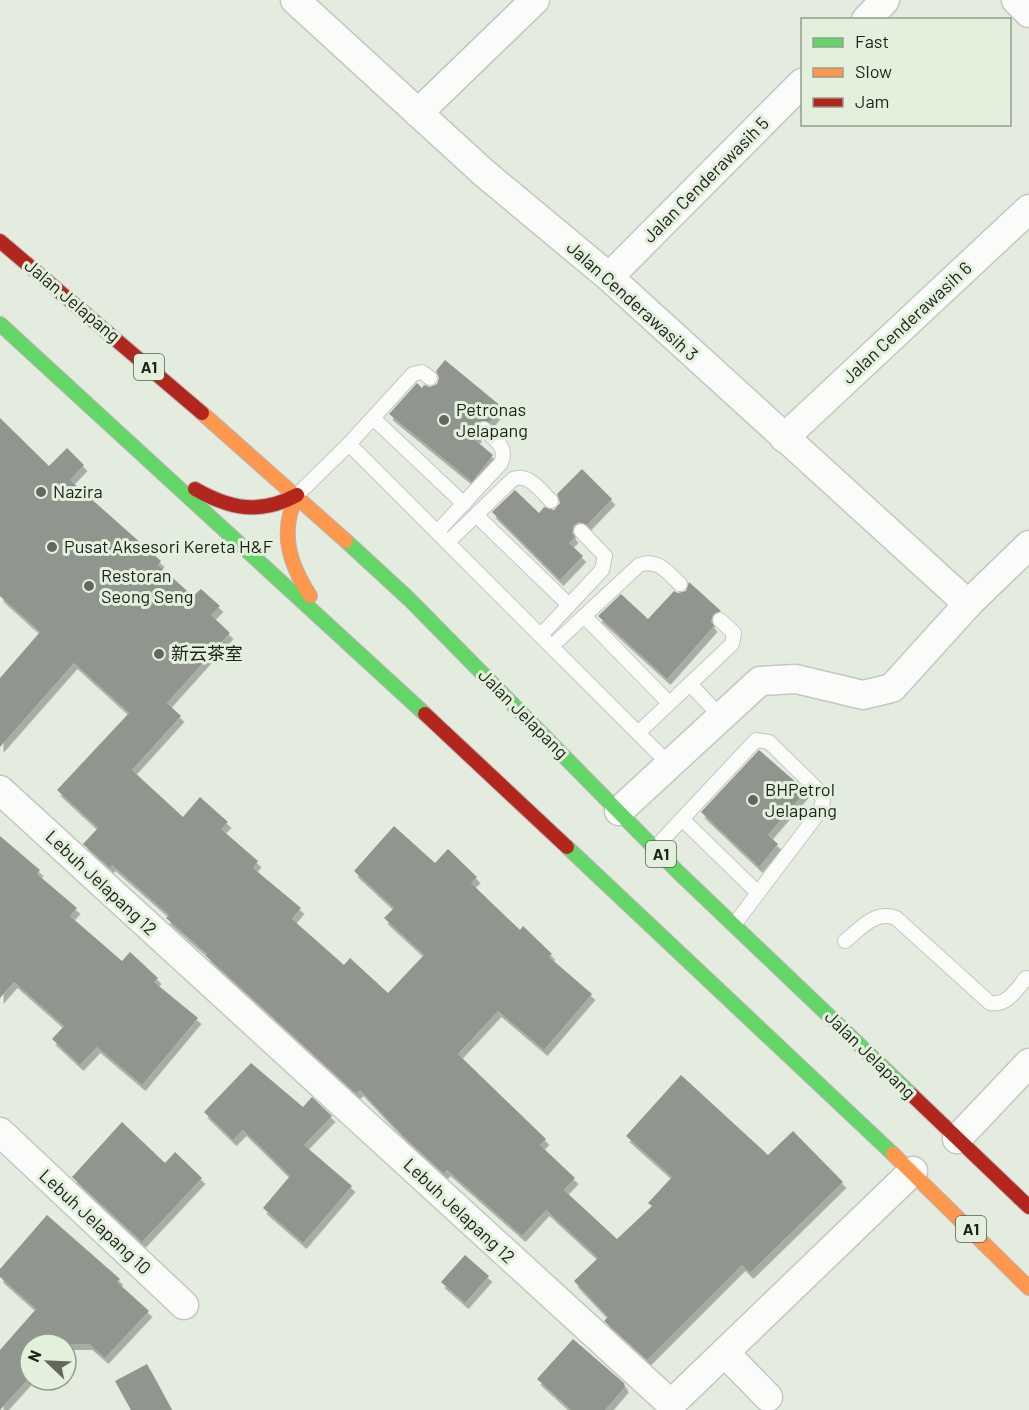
<svg xmlns="http://www.w3.org/2000/svg" width="1029" height="1410" font-family="Barlow,'Noto Sans SC',sans-serif">
<style>
.building{fill:#90968e;filter:url(#shadow)}
.lines{fill:none;stroke-linecap:round;stroke-linejoin:round}
.lane-casing{stroke:#c2c8bf;stroke-width:16}
.street-casing{stroke:#c2c8bf;stroke-width:31}
.fast-casing{stroke:#b9b1b1;stroke-width:16}
.slow-casing{stroke:#b9b1b1;stroke-width:16}
.jam-casing{stroke:#b9b1b1;stroke-width:16}
.lane{stroke:#fbfcfa;stroke-width:14}
.street{stroke:#fbfcfa;stroke-width:28}
.fast{stroke:#63d668;stroke-width:14}
.slow{stroke:#ff974d;stroke-width:14}
.jam{stroke:#b3261e;stroke-width:14}
.poi-dot{fill:#62685f;stroke:#e2f0dc;stroke-width:2}
.labels{text-anchor:middle;stroke-width:6;stroke-linejoin:round;paint-order:stroke}
.shield{fill:#e2f0dc;stroke:#575f54;stroke-width:1.5}
.shield-label{font-size:16px;font-weight:bold;fill:#1c211a}
.street-label{font-size:18px;fill:#1c211a;stroke:#e2f0dc}
.poi-label{font-size:18px;fill:#1c211a;stroke:#e2f0dc;text-anchor:start}
</style>
<defs>
<filter id="shadow"><feDropShadow dx="3.5" dy="6" stdDeviation="0" flood-color="#0004"/></filter>
</defs>
<rect width="100%" height="100%" fill="#e4ece0"/>
<g class="building">
<path d="M445,360l57,47 -12,15 -9,-1 -6,5 3,10 -3,4 18,15 -21,27 -83,-68 28,-31 5,5 2,-3 6,2 7,-3 2,-6 -3,-7z"/>
<path d="M0,418l49,48 18,-18 17,17 -14,15 91,81 -3,4 35,31 8,-7 19,17 -9,9 19,18 -63,70 14,13 -49,54 51,47 17,-20 28,25 -7,7 37,32 -5,7 48,40 -9,11 52,46 6,-7 38,35 36,-38 -40,-37 10,-10 -40,-37 40,-45 41,37 13,-14 29,28 -6,6 49,47 3,-4 29,28 -3,3 43,37 -48,56 -46,-39 -40,43 88,85 -6,6 35,33 -11,12 53,49 35,-33 -4,-3 24,-26 -46,-41 55,-61 87,80 25,-24 50,51 -93,91 -8,-8 -95,95 -43,-39 4,-4 -34,-36 24,-23 -52,-48 -24,26 -75,-66 -3,4 -41,-38 -43,-46 -3,3 -3,-1 -148,-136 1,-2 -41,-36 3,-3 -57,-50 -2,3 -27,-24 15,-16 -41,-38 72,-77 -55,-50 -74,84v-69l40,-46 -40,-36z"/>
<path d="M582,469l30,30 -25,26 -8,-3 -5,3 -2,8 3,4 -6,6 14,13 -23,24 -68,-68 23,-22 24,23 5,-6 10,3 6,-7 -3,-9z"/>
<path d="M689,582l32,29 -8,3 -2,8 3,4 -47,53 -69,-63 23,-22 27,25 26,-28 4,2 8,-2z"/>
<path d="M759,750l47,41 -38,44 10,9 -19,23 -58,-55z"/>
<path d="M0,836l40,34 -3,4 40,34 -7,8 52,45 8,-9 28,26 -4,4 44,36 -56,67 -45,-38 -17,18 -28,-26 12,-13 -50,-44 -14,16z"/>
<path d="M251,1063l52,44 9,-10 20,19 -28,29 48,41 -49,57 -40,-35 27,-32 -47,-46 -10,10 -29,-28z"/>
<path d="M122,1122l43,41 10,-11 27,26 -60,64 -70,-65z"/>
<path d="M47,1215l73,64 -3,3 32,29 -44,47 -16,-14h-59v33l-30,33v-60l36,-41 -36,-32v-8z"/>
<path d="M465,1255l24,21 -24,27 -24,-21z"/>
<path d="M573,1339l51,44 1,4 -20,23h-34l-34,-31z"/>
<path d="M147,1364l25,46h-41l-16,-29z"/>
</g>
<g class="lines">
<defs>
<g id="lane">
<path d="M374,419l90,85"/>
<path d="M349,444l64,-70 9,-2 8,6"/>
<path d="M297,495l52,-51 320,320"/>
<path d="M476,515l93,90"/>
<path d="M438,531l63,-68c7,-16 -6,-23 -17,-34"/>
<path d="M449,541l64,-62c16,-6 27,11 38,22"/>
<path d="M584,616l85,87"/>
<path d="M541,635l61,-65 3,-14 -24,-25"/>
<path d="M552,646l87,-81c19,-7 28,7 41,19"/>
<path d="M690,684l31,33"/>
<path d="M638,733l94,-89 2,-11 -14,-13"/>
<path d="M682,819l74,-79 13,2 51,50 3,9 -3,10 -62,82"/>
<path d="M655,848l27,-29 76,74 -24,32"/>
<path d="M845,941c16,-13 30,-31 51,-23l94,85c17,3 26,-13 36,-25"/>
</g>
<g id="street">
<path d="M295,0l189,173 125,104 359,327"/>
<path d="M1016,0l13,13"/>
<path d="M866,20l19,-20"/>
<path d="M418,113l117,-113"/>
<path d="M609,277l193,-194"/>
<path d="M784,438l245,-229"/>
<path d="M0,790l671,614 242,-233"/>
<path d="M619,811l141,-130 36,-2 67,16 29,-7 76,-84 61,-59"/>
<path d="M0,1132l184,173"/>
<path d="M957,1139l72,-76"/>
<path d="M725,1353l43,44"/>
</g>
<g id="fast">
<path d="M0,324l425,390"/>
<path d="M346,541l63,58 269,273 234,223"/>
<path d="M567,847l326,307"/>
</g>
<g id="slow">
<path d="M202,413l144,128"/>
<path d="M297,495c-18,37 -8,68 13,101"/>
<path d="M893,1154l136,134"/>
</g>
<g id="jam">
<path d="M0,241l202,172"/>
<path d="M195,489c35,20 65,26 102,6"/>
<path d="M425,714l142,133"/>
<path d="M912,1095l117,112"/>
</g>
</defs>
<use href="#lane" class="lane-casing"/>
<use href="#street" class="street-casing"/>
<use href="#fast" class="fast-casing"/>
<use href="#slow" class="slow-casing"/>
<use href="#jam" class="jam-casing"/>
<use href="#lane" class="lane"/>
<use href="#street" class="street"/>
<use href="#fast" class="fast"/>
<use href="#slow" class="slow"/>
<use href="#jam" class="jam"/>
</g>
<g class="poi-dot">
<circle cx="444" cy="420" r="6"/>
<circle cx="41" cy="492" r="6"/>
<circle cx="52" cy="547" r="6"/>
<circle cx="89" cy="586" r="6"/>
<circle cx="159" cy="654" r="6"/>
<circle cx="753" cy="800" r="6"/>
</g>
<g class="labels">
<g class="shield">
<rect x="134" y="354" width="30" height="26" rx="4.5"/>
<rect x="646" y="841" width="30" height="26" rx="4.5"/>
<rect x="956" y="1216" width="30" height="26" rx="4.5"/>
</g>
<g class="shield-label">
<text x="149" y="373">A1</text>
<text x="661" y="860">A1</text>
<text x="971" y="1235">A1</text>
</g>
<g class="street-label">
<text transform="translate(706 180) rotate(-45)" y="6">Jalan Cenderawasih 5</text>
<text transform="translate(72 301) rotate(40)" y="6">Jalan Jelapang</text>
<text transform="translate(632 301) rotate(42)" y="6">Jalan Cenderawasih 3</text>
<text transform="translate(907 323) rotate(-43)" y="6">Jalan Cenderawasih 6</text>
<text transform="translate(523 714) rotate(45)" y="6">Jalan Jelapang</text>
<text transform="translate(101 883) rotate(43)" y="6">Lebuh Jelapang 12</text>
<text transform="translate(870 1055) rotate(44)" y="6">Jalan Jelapang</text>
<text transform="translate(459 1211) rotate(43)" y="6">Lebuh Jelapang 12</text>
<text transform="translate(95 1222) rotate(43)" y="6">Lebuh Jelapang 10</text>
</g>
<g class="poi-label">
<text x="456" y="416">Petronas<tspan x="456" dy="21">Jelapang</tspan></text>
<text x="53" y="498">Nazira</text>
<text x="64" y="553">Pusat Aksesori Kereta H&amp;F</text>
<text x="101" y="582">Restoran<tspan x="101" dy="21">Seong Seng</tspan></text>
<text x="171" y="660">新云茶室</text>
<text x="765" y="796">BHPetrol<tspan x="765" dy="21">Jelapang</tspan></text>
</g>
</g>
<rect x="801" y="18" width="210" height="108" fill="#e2f0dc" stroke="#939d8e" stroke-width="1.5"/>
<rect x="813" y="38" width="30" height="9" fill="#63d668" stroke="#939d8e" stroke-width="1.5"/>
<text x="855" y="48" font-size="18" fill="#1c211a">Fast</text>
<rect x="813" y="68" width="30" height="9" fill="#ff974d" stroke="#939d8e" stroke-width="1.5"/>
<text x="855" y="78" font-size="18" fill="#1c211a">Slow</text>
<rect x="813" y="98" width="30" height="9" fill="#b3261e" stroke="#939d8e" stroke-width="1.5"/>
<text x="855" y="108" font-size="18" fill="#1c211a">Jam</text>
<g transform="translate(48 1362) rotate(293)"><circle r="28" fill="#e2f0dc" stroke="#939d8e" stroke-width="1.5"/>
<path d="M0-4.5L10 22L0 15L-10 22Z" fill="#62685f"/>
<text y="-9" font-size="16" font-weight="bold" text-anchor="middle" fill="#1c211a">N</text>
</g>
</svg>
